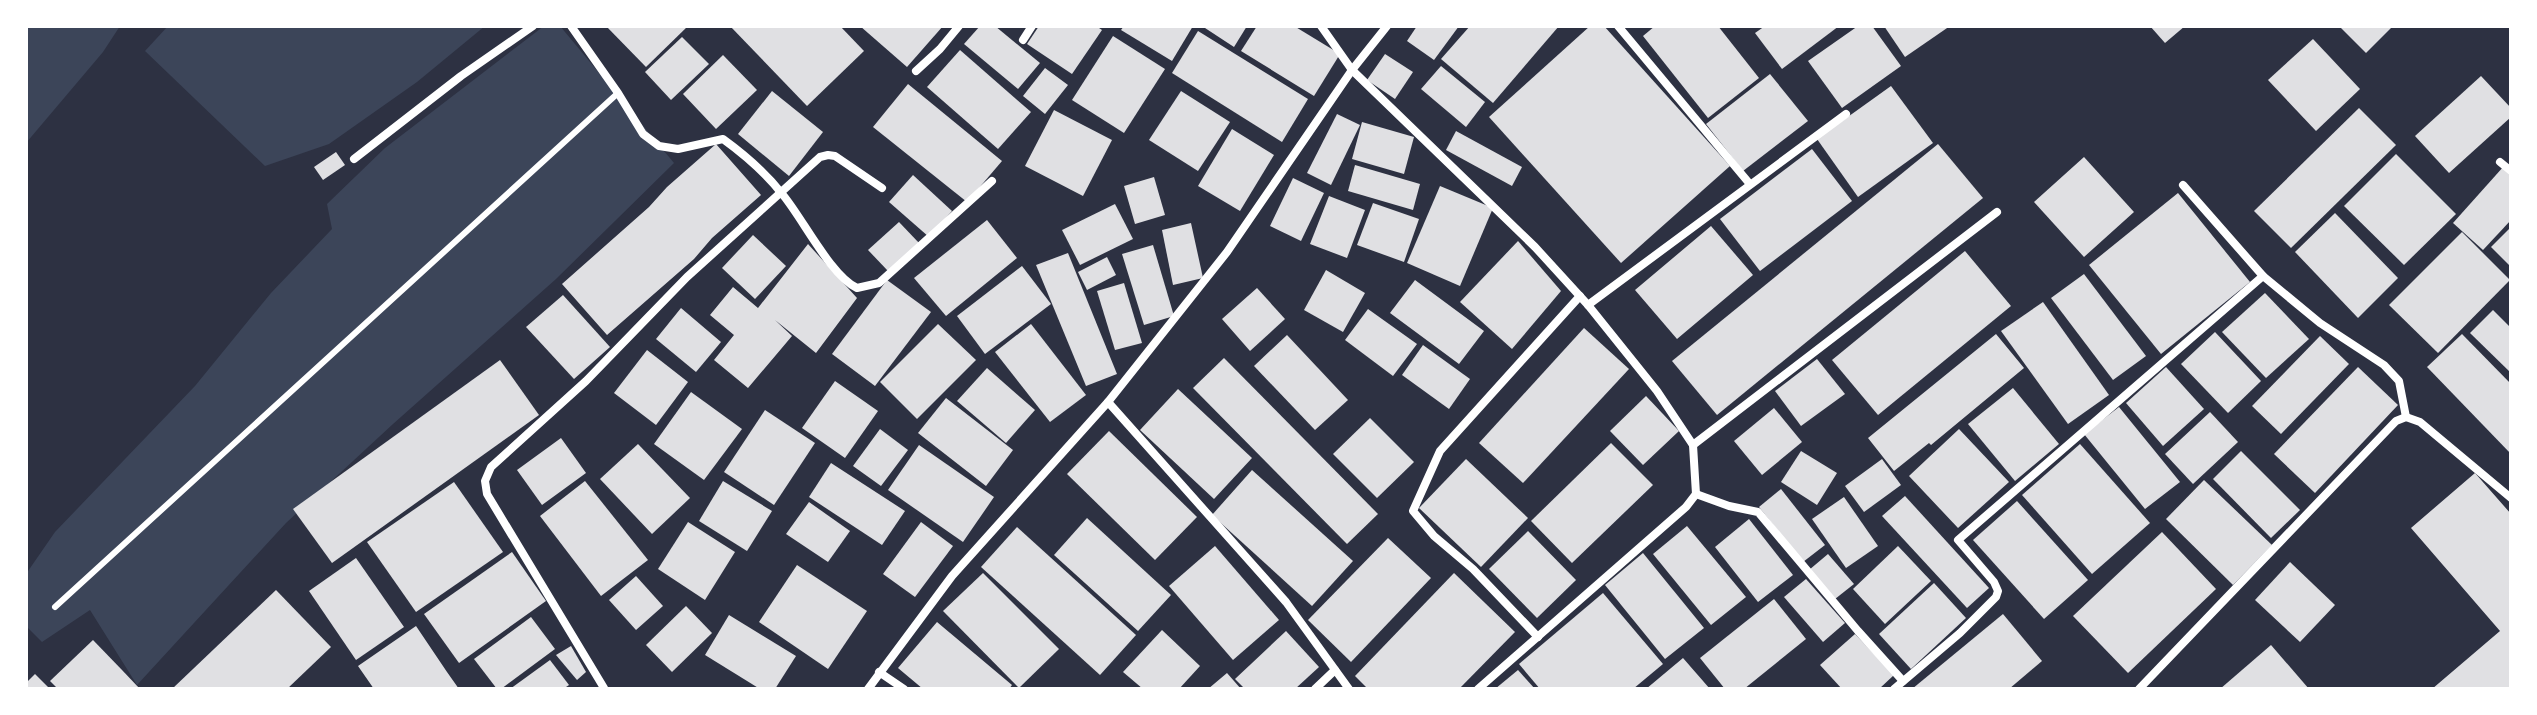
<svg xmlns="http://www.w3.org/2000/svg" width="2537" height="715" font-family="Mulish,sans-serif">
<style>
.green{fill:#3c4559}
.building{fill:#e0e0e3}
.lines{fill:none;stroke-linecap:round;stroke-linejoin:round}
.service{stroke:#fff;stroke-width:6}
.minor{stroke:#fff;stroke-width:8}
</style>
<rect width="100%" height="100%" fill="#2d3142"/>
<g class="green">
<path d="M26,26h94l-17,26 -77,91z"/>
<path d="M168,26h317l-68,56 -88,62 -64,22 -120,-115z"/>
<path d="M544,26h16l114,137 -118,116 -163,145 -107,99 -149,162 -47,-75 -48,32 -16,-16v-52l29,-42 140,-146 76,-93 61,-64 -5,-25 58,-56z"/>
</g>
<g class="building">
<path d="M606,26h82l-42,41z"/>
<path d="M730,26h110l24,25 -57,55z"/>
<path d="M860,26h83l-36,41z"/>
<path d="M980,26h15l45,37 -22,26 -54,-45z"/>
<path d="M1039,26h57l6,4 -30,44 -45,-30z"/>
<path d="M1124,26h69l-21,35 -51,-31z"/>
<path d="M1206,26h41l-13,21 -29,-19z"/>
<path d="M1257,26h37l46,28 -26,42 -73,-45z"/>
<path d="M1417,26h42l-25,34 -27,-19z"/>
<path d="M1470,26h89l-66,77 -52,-44z"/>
<path d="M1590,26h14l126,140 -109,97 -132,-146z"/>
<path d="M1655,26h63l41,52 -51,40 -65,-82z"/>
<path d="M1765,26h74l-57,43 -27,-36z"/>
<path d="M1858,26h14l29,40 -59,42 -34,-47z"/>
<path d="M1884,26h66l-45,31z"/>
<path d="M2150,26h35l-20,17z"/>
<path d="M2339,26h54l-27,27z"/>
<path d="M1198,31l110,68 -26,43 -110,-69z"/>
<path d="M1113,36l52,33 -41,64 -52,-33z"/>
<path d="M682,37l27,27 -38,36 -26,-28z"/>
<path d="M2313,39l47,50 -44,42 -48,-51z"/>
<path d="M960,50l71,62 -33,37 -71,-62z"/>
<path d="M1385,54l28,18 -18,27 -28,-19z"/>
<path d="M723,55l34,35 -41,39 -33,-35z"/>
<path d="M1441,66l44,36 -19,25 -45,-38z"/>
<path d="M1045,68l23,17 -23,29 -22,-18z"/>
<path d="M1770,74l38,47 -65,50 -37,-47z"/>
<path d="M2481,76l30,32v9l-62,56 -34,-37z"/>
<path d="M908,84l94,77 -35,41 -94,-75z"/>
<path d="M1891,86l42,57 -75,54 -41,-58z"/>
<path d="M772,91l51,41 -34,44 -51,-42z"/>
<path d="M1181,91l49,31 -32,49 -49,-31z"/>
<path d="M2359,108l37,37 -105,103 -37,-37z"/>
<path d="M1054,110l58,30 -29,56 -58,-30z"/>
<path d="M1337,114l23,11 -29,60 -24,-12z"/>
<path d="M1362,122l52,15 -10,37 -52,-15z"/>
<path d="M1232,129l42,26 -34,56 -42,-25z"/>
<path d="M1456,131l66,36 -10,19 -66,-36z"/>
<path d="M716,144l45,51 -49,43 -18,21 -87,76 -45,-51 87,-77 18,-20z"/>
<path d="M1938,144l45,54 -266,217 -45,-54z"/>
<path d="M1812,149l40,52 -92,70 -40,-52z"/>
<path d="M336,152l9,13 -22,15 -9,-13z"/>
<path d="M2396,154l60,60 -52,51 -60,-59z"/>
<path d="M2084,157l50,55 -50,45 -50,-55z"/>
<path d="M1355,165l65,19 -7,26 -65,-19z"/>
<path d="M2504,166l7,7v47l-28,30 -30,-27z"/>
<path d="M913,175l39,36 -23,26 -40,-35z"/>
<path d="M1154,177l11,38 -30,9 -11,-38z"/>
<path d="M1293,178l31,15 -23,48 -31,-15z"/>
<path d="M1440,186l53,22 -33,78 -53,-23z"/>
<path d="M2178,193l72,89 -89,72 -72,-89z"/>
<path d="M1329,196l36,14 -18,48 -37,-14z"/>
<path d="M1373,203l46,16 -15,43 -47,-17z"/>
<path d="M1115,204l18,35 -53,26 -18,-35z"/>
<path d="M2335,213l63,65 -40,40 -63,-66z"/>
<path d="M987,220l30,38 -71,58 -32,-38z"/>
<path d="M899,222l20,21 -31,28 -20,-21z"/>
<path d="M1191,223l12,55 -30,7 -11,-55z"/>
<path d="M1711,226l42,49 -76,64 -42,-49z"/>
<path d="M2511,227v40l-20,-20z"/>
<path d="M2462,232l48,48 -72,73 -49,-48z"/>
<path d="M753,235l33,31 -31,33 -33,-31z"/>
<path d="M1518,241l43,50 -49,58 -52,-47z"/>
<path d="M808,244l49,54 -41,55 -41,-33 17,16 -44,52 -34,-28 20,-25 -24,-20 23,-28 25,21z"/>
<path d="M1153,245l21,71 -30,9 -22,-71z"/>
<path d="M1965,251l46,55 -133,109 -46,-55z"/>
<path d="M1068,253l49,121 -31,12 -50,-121z"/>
<path d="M1107,257l9,18 -29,15 -9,-18z"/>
<path d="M1022,266l29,38 -66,50 -28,-38z"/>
<path d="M1326,270l39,23 -22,39 -39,-22z"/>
<path d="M2084,274l62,82 -33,24 -62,-82z"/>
<path d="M887,280l44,32 -56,74 -43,-32z"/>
<path d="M1415,280l69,51 -25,33 -69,-51z"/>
<path d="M1124,283l18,60 -27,7 -18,-59z"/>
<path d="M1257,288l28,31 -35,32 -28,-32z"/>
<path d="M2265,293l44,46 -43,39 -44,-46z"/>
<path d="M563,295l47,52 -36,32 -48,-52z"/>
<path d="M2043,302l66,93 -41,29 -67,-93z"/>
<path d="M681,308l40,34 -25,30 -40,-33z"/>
<path d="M1368,309l49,35 -24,32 -48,-36z"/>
<path d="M2493,310l18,18v45l-41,-40z"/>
<path d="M938,324l38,36 -59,59 -37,-37z"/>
<path d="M1031,324l55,71 -36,27 -55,-70z"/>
<path d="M1584,328l45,41 -106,114 -44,-40z"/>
<path d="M2215,332l46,49 -33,32 -47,-49z"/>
<path d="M1996,334l28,34 -93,77 -2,-2 -35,28 -26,-33z"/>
<path d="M2462,334l49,50v70l-84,-87z"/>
<path d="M1287,335l61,65 -33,30 -61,-64z"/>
<path d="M2320,336l29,28 -68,70 -29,-28z"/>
<path d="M1423,345l47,34 -21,30 -47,-34z"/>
<path d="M647,350l41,32 -32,43 -42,-32z"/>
<path d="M1224,358l154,156 -31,30 -154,-156z"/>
<path d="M1817,359l28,35 -44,32 -26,-35z"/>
<path d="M500,360l39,55 -207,148 -39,-54z"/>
<path d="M2166,367l38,42 -41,37 -37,-43z"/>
<path d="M2358,367l40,38 -83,88 -41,-39z"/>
<path d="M987,368l48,42 -29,33 -49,-42z"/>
<path d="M835,381l43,30 -33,47 -43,-30z"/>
<path d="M2013,388l46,56 -44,37 -47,-57z"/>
<path d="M1178,389l74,69 -38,41 -74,-69z"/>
<path d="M691,392l51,37 -38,51 -50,-36z"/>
<path d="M1646,396l33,35 -36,34 -33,-34z"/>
<path d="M946,398l67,52 -27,36 -68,-53z"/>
<path d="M2119,407l61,75 -35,27 -61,-75z"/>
<path d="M1774,408l28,34 -40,33 -28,-34z"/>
<path d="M765,410l50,33 -41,62 -50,-33z"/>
<path d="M2210,412l28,30 -45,42 -28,-30z"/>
<path d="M1370,418l44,44 -37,36 -44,-44z"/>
<path d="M880,429l28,21 -27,36 -28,-20z"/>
<path d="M1959,429l50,53 -51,46 -49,-52z"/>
<path d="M1109,431l88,86 -42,43 -88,-86z"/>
<path d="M561,438l25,35 -44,32 -25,-35z"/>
<path d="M1611,443l42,42 -81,78 -41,-42z"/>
<path d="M638,444l52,54 -38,36 -52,-55z"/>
<path d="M2080,444l70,79 -58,51 -70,-79z"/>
<path d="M919,445l75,52 -31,45 -75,-52z"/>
<path d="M1801,451l36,22 -20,32 -36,-23z"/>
<path d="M2241,451l59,59 -29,28 -58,-59z"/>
<path d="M1466,459l62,59 -47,49 -62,-59z"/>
<path d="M1882,459l19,26 -37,27 -19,-26z"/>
<path d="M831,463l74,48 -23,34 -73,-48z"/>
<path d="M1252,470l101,91 -41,45 -100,-91z"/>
<path d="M2475,473l36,41v175h-79l68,-58 -89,-103z"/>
<path d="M2204,480l68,65 -39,40 -67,-66z"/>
<path d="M585,481l63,79 -47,36 -61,-80z"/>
<path d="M723,481l49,30 -25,40 -48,-30z"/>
<path d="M454,482l49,70 -87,60 -49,-70z"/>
<path d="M1781,489l44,56 -22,17 -44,-55z"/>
<path d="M1905,496l84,92 -22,20 -85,-92z"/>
<path d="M1844,497l34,49 -32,22 -34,-49z"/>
<path d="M2017,501l71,79 -44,39 -71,-79z"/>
<path d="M809,502l41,29 -22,31 -42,-28z"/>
<path d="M1087,518l84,77 -33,36 -84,-76z"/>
<path d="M1749,519l44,56 -35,27 -43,-55z"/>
<path d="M688,522l47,30 -30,48 -47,-31z"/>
<path d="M921,522l32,24 -38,51 -32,-23z"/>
<path d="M1687,526l59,71 -35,28 -58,-71z"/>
<path d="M1017,527l119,108 -36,40 -119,-108z"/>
<path d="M1528,531l48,49 -39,38 -48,-49z"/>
<path d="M2162,532l54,57 -88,84 -55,-57z"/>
<path d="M1388,538l43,40 -80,84 -43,-42z"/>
<path d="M1215,546l64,74 -46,40 -64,-74z"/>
<path d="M1898,546l33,35 -46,43 -32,-35z"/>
<path d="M512,552l34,49 -87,62 -35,-49z"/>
<path d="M1643,553l61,75 -39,31 -60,-74z"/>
<path d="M1828,554l26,30 -19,15 -26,-29z"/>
<path d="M356,558l48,69 -48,33 -47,-69z"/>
<path d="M2290,562l45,43 -35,37 -45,-42z"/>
<path d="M797,565l70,46 -39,58 -69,-47z"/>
<path d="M983,573l76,76 -40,39 -76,-77z"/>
<path d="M1454,573l61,59 -56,57h-91l-13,-13z"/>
<path d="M636,576l27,30 -27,24 -27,-30z"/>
<path d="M1806,579l39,44 -22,19 -39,-45z"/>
<path d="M1934,583l32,35 -55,51 -32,-35z"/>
<path d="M276,590l55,57 -44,42h-115z"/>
<path d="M1603,593l60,71 -30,25h-93l-21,-25z"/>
<path d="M1774,599l32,40 -62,50h-19l-25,-31z"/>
<path d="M686,606l26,27 -40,39 -26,-27z"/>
<path d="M2003,614l39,47 -33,28h-97z"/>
<path d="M729,615l67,41 -21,33h-15l-55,-34z"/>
<path d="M531,617l24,32 -54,40h-4l-23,-30z"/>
<path d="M937,622l75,63 -3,4h-86l-25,-21z"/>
<path d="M416,626l31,46 12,17h-85l-16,-23z"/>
<path d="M1162,630l38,36 -21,23h-36l-20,-17z"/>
<path d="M1286,631l33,36 -24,22h-50l-10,-10z"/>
<path d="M1855,634l39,41 -15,14h-37l-22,-24z"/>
<path d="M93,640l29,30 18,19h-82l-8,-8z"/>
<path d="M2271,645l38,44h-89z"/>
<path d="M571,646l15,26 -9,8 -21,-25z"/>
<path d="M1683,658l27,31h-64z"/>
<path d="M550,660l19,25 -6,4h-53z"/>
<path d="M1518,670l17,19h-40z"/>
<path d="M1227,673l14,16h-33z"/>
<path d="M35,674l15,15h-24v-6z"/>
</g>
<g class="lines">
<path class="service" d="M55,607l563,-514"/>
<g class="minor">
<path d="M571,26l47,67 25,41 16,12 19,3 45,-10c22,16 43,34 60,56 20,24 48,81 74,93l22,-5 113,-102"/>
<path d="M1321,26l31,44 183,177 53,58 69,86 36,54 3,49"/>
<path d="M1618,26l131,157"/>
<path d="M1023,40l9,-14"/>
<path d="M916,71l24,-22 19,-23"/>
<path d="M354,159l107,-83 72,-50"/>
<path d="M2500,162l11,9"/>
<path d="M2183,185l80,91"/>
<path d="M1588,305l258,-191"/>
<path d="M1108,402l178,200 63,87"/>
<path d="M1693,445l304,-233"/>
<path d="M1696,494l33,12 29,6 100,119 45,50"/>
<path d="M1538,637l-65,-68 -39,-33 -21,-25 27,-60 140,-155"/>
<path d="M879,672l25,17"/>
<path d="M604,688l-117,-194 -2,-13 6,-14 95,-86 101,-104 133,-120 8,-2 7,1 47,32"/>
<path d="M868,689l84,-113 156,-174 119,-150 125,-182 35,-44"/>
<path d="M1315,689l20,-19"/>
<path d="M1478,689l208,-182 10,-13"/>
<path d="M1894,689l66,-56 36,-36 2,-6 -4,-9 -36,-42 305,-264 57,47 64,42 15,16 7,36"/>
<path d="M2139,689l257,-268 10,-4 14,5 91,76"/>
</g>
</g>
<rect width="2537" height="715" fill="none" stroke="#ffffff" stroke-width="56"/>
</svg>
